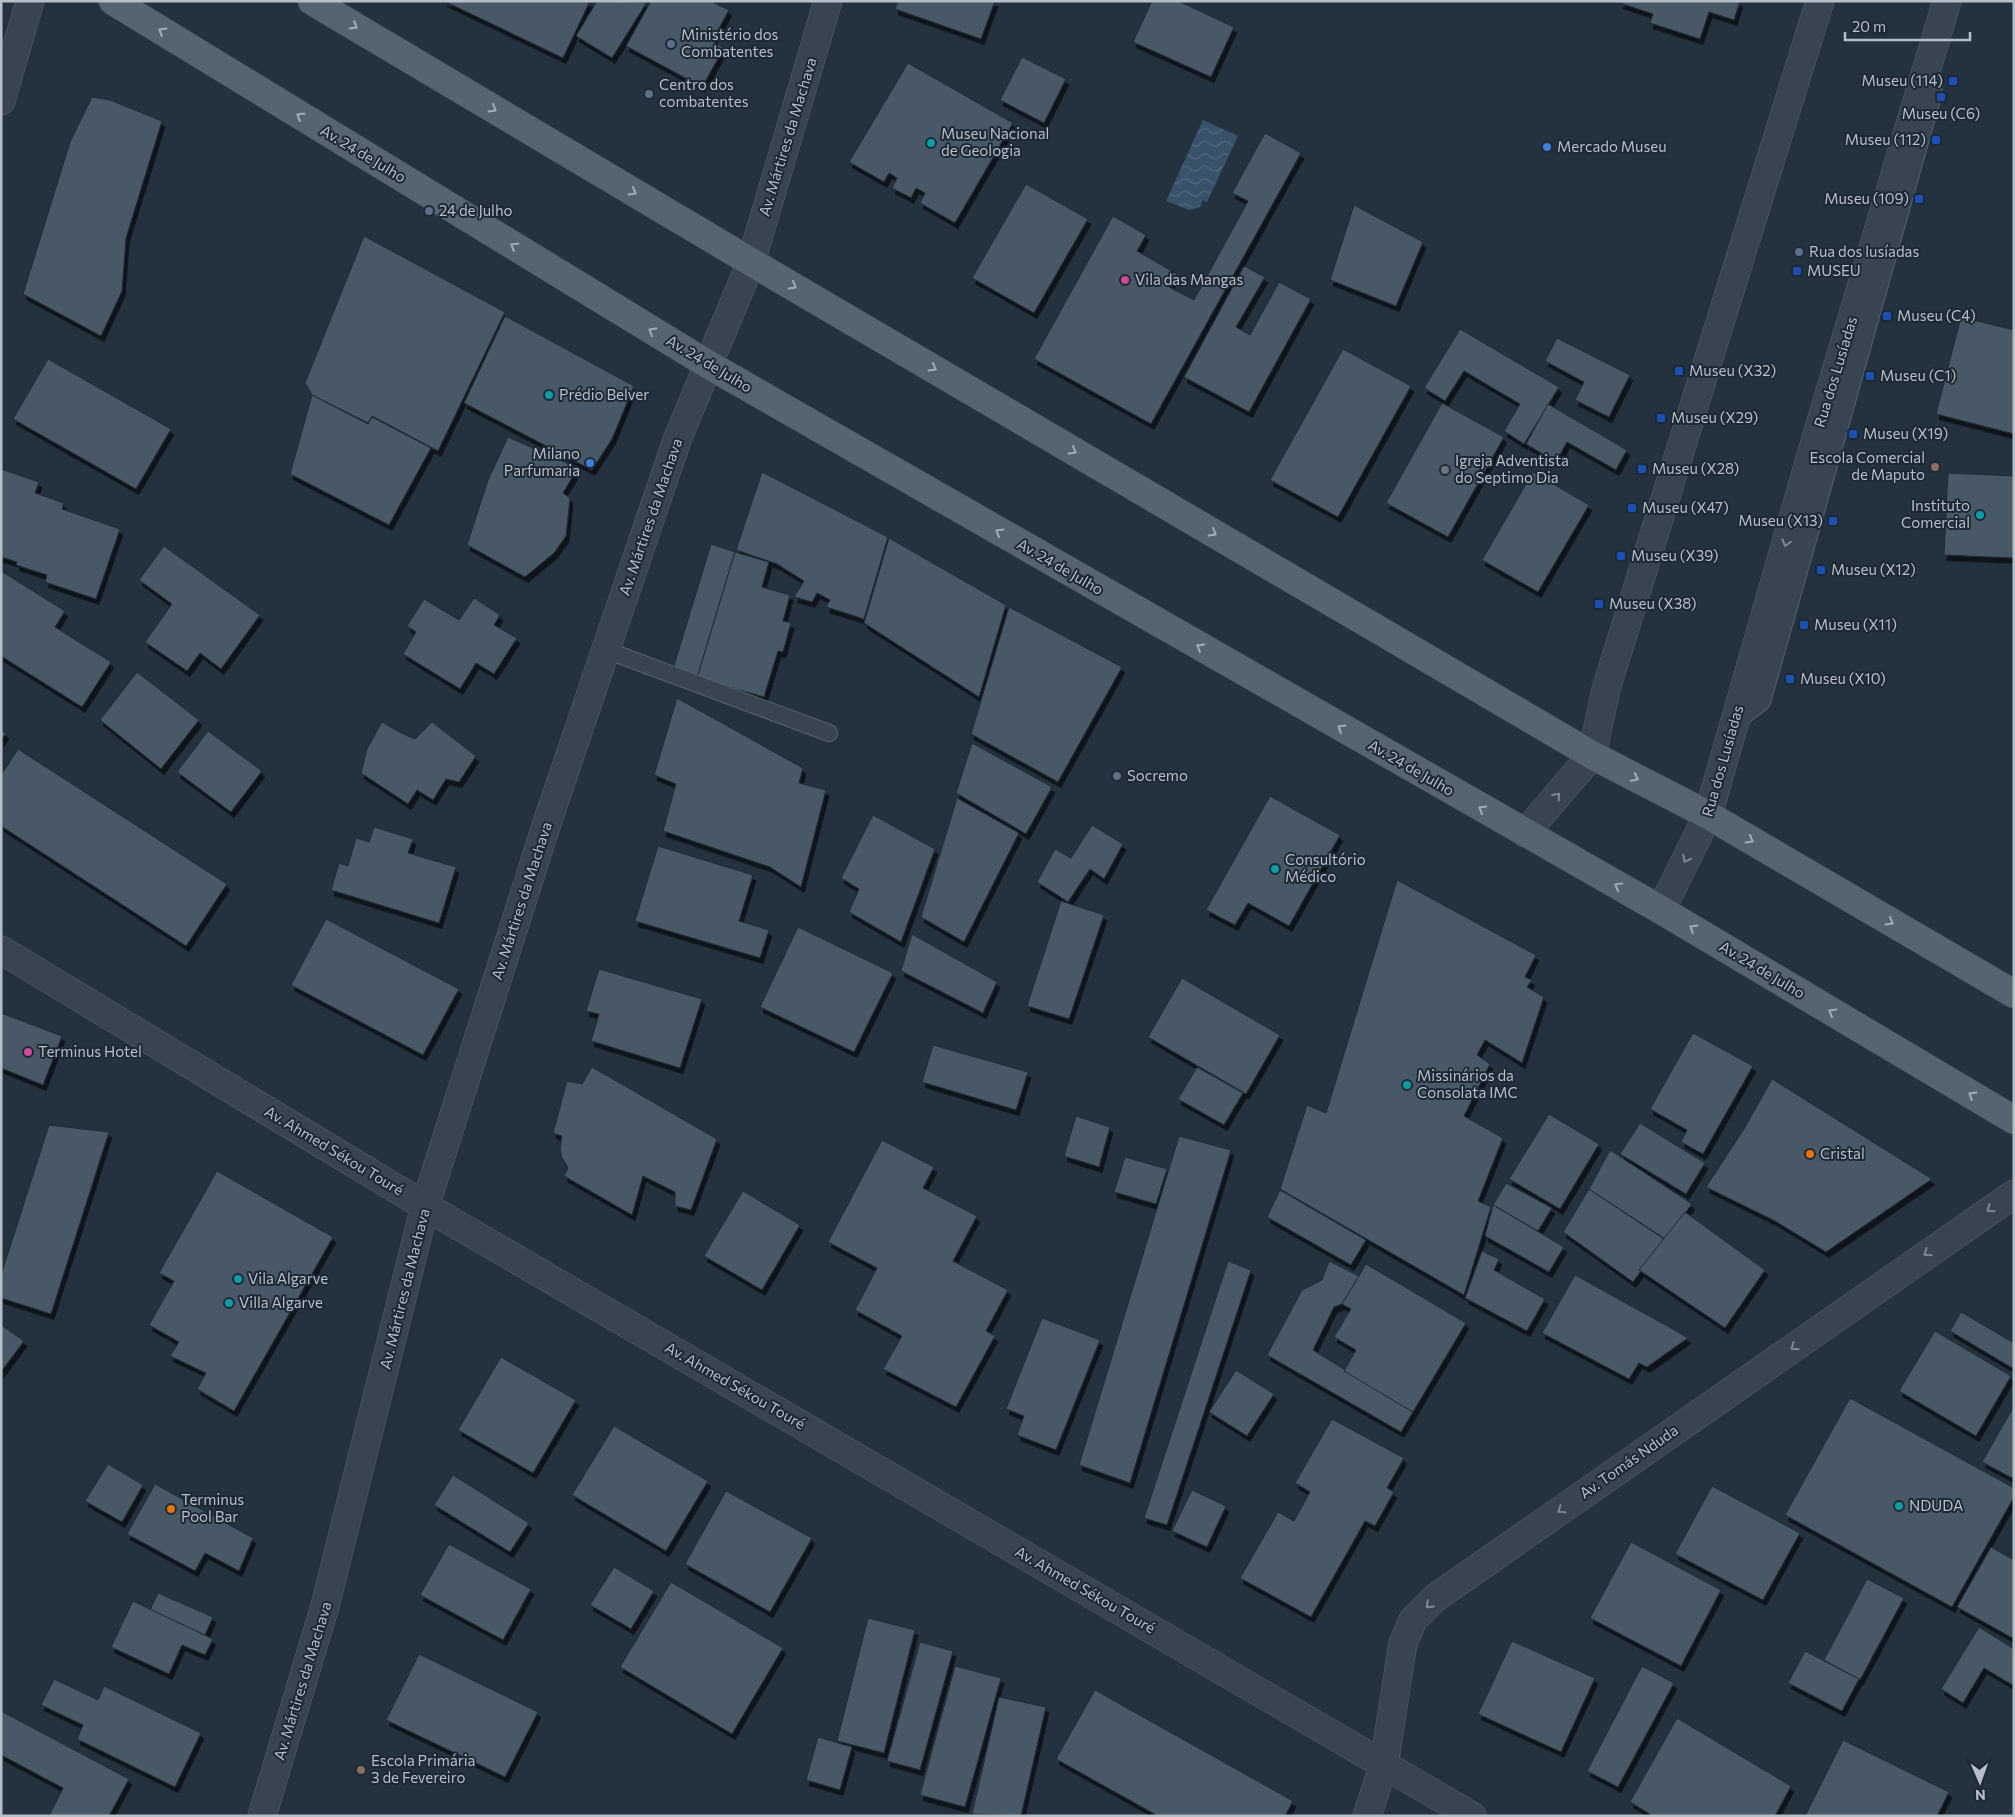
<svg xmlns="http://www.w3.org/2000/svg" width="2015" height="1817" font-family="Commissioner,sans-serif">
<style>
.water{fill:url(#water-waves)}
.building{fill:#485866;stroke:#1f2b37;filter:url(#shadow)}
.lines{fill:none;stroke-linecap:round;stroke-linejoin:round}
.service-casing{stroke:#56626d;stroke-width:18}
.minor-casing{stroke:#56626d;stroke-width:29}
.primary-casing{stroke:#424d59;stroke-width:29}
.service{stroke:#384450;stroke-width:16}
.minor{stroke:#384450;stroke-width:28}
.primary{stroke:#566370;stroke-width:28}
.oneway{stroke:#a2adb8}
.oneway2{stroke:#7d8893}
.service-dot{fill:#5c6f8a;stroke:#1d2935;stroke-width:2}
.transit-dot{fill:#1a4fb4;stroke:#1d2935;stroke-width:2}
.culture-dot{fill:#0f9aa8;stroke:#1d2935;stroke-width:2}
.shop-dot{fill:#3f7fe0;stroke:#1d2935;stroke-width:2}
.hotel-dot{fill:#d1479c;stroke:#1d2935;stroke-width:2}
.education-dot{fill:#8d6e63;stroke:#1d2935;stroke-width:2}
.worship-dot{fill:#6b7280;stroke:#1d2935;stroke-width:2}
.food-dot{fill:#e8710a;stroke:#1d2935;stroke-width:2}
.labels{text-anchor:middle;stroke-width:4;stroke-linejoin:round;paint-order:stroke}
.poi-label{font-size:15px;fill:#b5bfca;stroke:#1d2935;text-anchor:start}
.street-label{font-size:15px;fill:#b5bfca;stroke:#1d2935}
</style>
<defs>
<pattern id="water-waves" width="16" height="10" patternUnits="userSpaceOnUse" patternTransform="scale(1.25)"><rect width="16" height="10" fill="#395169"/><path d="M0 5q4-4 8 0t8 0" fill="none" stroke="#53687d"/></pattern>
<filter id="shadow"><feDropShadow dx="3" dy="5.5" stdDeviation="0" flood-color="#0009"/></filter>
</defs>
<rect width="100%" height="100%" fill="#243240"/>
<path class="water" d="M1203,120l35,16 -31,66 -4,-2 -3,7 -11,3 -23,-9z"/>
<g class="building">
<path d="M444,1h146l-27,57z"/>
<path d="M597,1l50,1 -35,56 -36,-22z"/>
<path d="M651,1h64l-1,2 15,7 -17,31 12,7 -22,39 -76,-41z"/>
<path d="M898,1h97l-14,38 -86,-30z"/>
<path d="M1152,1h26l56,26 -23,50 -78,-35z"/>
<path d="M1621,1h119l-6,19 -25,-8 -9,27 -50,-16 3,-9 -33,-11z"/>
<path d="M1022,57l44,22 -22,44 -44,-23z"/>
<path d="M908,63l105,60 -58,100 -35,-20 5,-10 -9,-5 -5,10 -19,-10 5,-10 -8,-5 -5,9 -35,-20z"/>
<path d="M92,97l18,3 52,21 -36,117 -4,53 -21,45 -78,-42 47,-152z"/>
<path d="M1265,133l36,20 -150,271 -117,-65 79,-143 33,19 -9,16 40,23 -8,13 25,13 54,-99 -16,-8z"/>
<path d="M1026,184l62,35 -54,94 -62,-35z"/>
<path d="M1354,205l69,37 -27,64 -66,-26z"/>
<path d="M364,236l141,76 -67,139 -66,-35 -4,7 -56,-28 -7,-12z"/>
<path d="M1244,266l21,11 -29,50 14,8 29,-53 32,17 -62,113 -65,-35z"/>
<path d="M505,316l129,70 -22,53 -20,31 -128,-67z"/>
<path d="M1961,317l53,13v104l-78,-20z"/>
<path d="M1460,329l99,58 -35,57 -20,-13 16,-27 -56,-33 -19,30 -21,-13z"/>
<path d="M1557,338l73,37 -21,42 -34,-17 9,-18 -39,-21z"/>
<path d="M1343,349l68,37 -73,131 -68,-37z"/>
<path d="M48,359l123,70 -35,60 -123,-70z"/>
<path d="M312,395l56,29 4,-7 59,31 -42,77 -99,-51z"/>
<path d="M1442,403l62,34 -56,100 -62,-34z"/>
<path d="M1548,404l79,46 -11,20 -49,-28 -11,20 -30,-18z"/>
<path d="M508,437l70,31 -15,25 7,5 -4,38 -12,17 -29,24 -58,-32 21,-65z"/>
<path d="M1,469l38,13 -4,11 29,10 -2,6 58,20 -24,70 -51,-17 2,-7 -31,-10 1,-3 -16,-5z"/>
<path d="M762,472l126,65 -24,82 -38,-12 4,-7 -13,-7 -5,9 -18,-5 10,-16 -27,-17 -41,-14z"/>
<path d="M1533,472l56,33 -51,87 -56,-32z"/>
<path d="M1948,473l66,3v82l-70,-3z"/>
<path d="M889,538l117,67 -27,92 -115,-74z"/>
<path d="M711,544l24,8 -38,126 -24,-9z"/>
<path d="M164,546l96,69 -39,54 -21,-16 -13,18 -42,-29 27,-38 -33,-24z"/>
<path d="M735,552l34,10 -7,25 28,8 -7,26 8,2 -8,29 -5,-1 -14,46 -67,-19z"/>
<path d="M1,571l64,40 -10,16 56,35 -29,45 -81,-51z"/>
<path d="M474,598l26,17 -6,10 23,13 -23,36 -18,-11 -16,26 -57,-35 13,-22 -9,-6 17,-27 35,21z"/>
<path d="M1009,607l113,60 -64,115 -87,-48z"/>
<path d="M137,672l62,48 -38,49 -61,-49z"/>
<path d="M677,698l126,70 -4,15 27,7 -25,97 -31,-20 -107,-36 13,-47 -22,-9z"/>
<path d="M382,722l19,11 14,6 17,-17 44,34 -17,26 -13,-3 -13,21 -16,-10 -9,14 -47,-31 6,-24z"/>
<path d="M1,730l5,3 -5,8z"/>
<path d="M208,731l54,40 -31,41 -54,-40z"/>
<path d="M972,743l80,44 -26,47 -70,-41z"/>
<path d="M18,749l209,135 -41,62 -185,-120v-51z"/>
<path d="M1270,796l70,39 -51,91 -41,-23 -13,22 -29,-15z"/>
<path d="M957,798l62,35 -55,109 -43,-25z"/>
<path d="M873,815l62,34 -34,93 -52,-30 10,-23 -18,-11z"/>
<path d="M1092,825l31,19 -19,35 -14,-10 -22,33 -31,-20 18,-33 16,9z"/>
<path d="M374,827l39,12 -5,14 48,14 -17,56 -108,-33 8,-27 9,3 8,-28 13,4z"/>
<path d="M658,846l95,29 -14,46 30,9 -9,28 -125,-37z"/>
<path d="M1397,880l139,75 -11,22 7,3 -5,7 17,10 -22,66 -37,-23 -8,15 13,9 -26,52 39,22 -25,63 13,6 -27,88 -184,-106 27,-84 19,8z"/>
<path d="M1061,901l43,14 -35,104 -42,-13z"/>
<path d="M326,919l133,70 -36,66 -132,-70z"/>
<path d="M798,927l95,46 -39,79 -94,-45z"/>
<path d="M912,934l85,48 -14,31 -82,-42z"/>
<path d="M599,969l103,30 -22,69 -89,-27 8,-27 -13,-3z"/>
<path d="M1182,978l98,57 -34,59 -98,-57z"/>
<path d="M1,1013l61,23 -19,49 -42,-17z"/>
<path d="M1693,1033l60,33 -50,88 -22,-12 6,-12 -37,-21z"/>
<path d="M933,1045l95,27 -12,38 -94,-28z"/>
<path d="M592,1067l125,72 -26,71 -16,-4v-14l-32,-16 -11,39 -68,-39 4,-8 -6,-10 -2,-8 2,-14 -9,-3 14,-52 15,3z"/>
<path d="M1197,1067l46,26 -19,32 -46,-26z"/>
<path d="M1772,1079l160,100 -106,73 -51,-31 -69,-34 38,-58z"/>
<path d="M1549,1114l50,30 -39,65 -51,-30z"/>
<path d="M1076,1116l34,11 -11,40 -35,-11z"/>
<path d="M1640,1123l65,40 -19,31 -66,-40z"/>
<path d="M49,1125l60,7 -58,182 -50,-16v-23z"/>
<path d="M1179,1136l52,14 -101,333 -51,-18z"/>
<path d="M882,1140l52,27 -11,21 54,28 -24,45 55,29 -22,41 9,5 -39,71 -73,-38 19,-33 -47,-26 22,-42 -49,-26z"/>
<path d="M1610,1150l82,54 -27,35 -76,-50z"/>
<path d="M1125,1157l42,12 -11,35 -42,-12z"/>
<path d="M217,1171l116,66 -99,174 -37,-22 9,-16 -36,-17 9,-14 -30,-17 25,-44 -15,-8z"/>
<path d="M1506,1183l46,25 -14,23 -45,-26z"/>
<path d="M1589,1189l75,50 -31,43 -70,-50z"/>
<path d="M1280,1190l86,50 -15,25 -84,-48z"/>
<path d="M743,1191l57,34 -38,65 -58,-34z"/>
<path d="M1493,1205l71,42 -15,25 -64,-36z"/>
<path d="M1685,1212l80,58 -40,58 -86,-58z"/>
<path d="M1482,1251l17,8 -5,11 51,29 -18,32 -62,-33z"/>
<path d="M1228,1261l23,9 -84,255 -23,-7z"/>
<path d="M1329,1261l30,15 -17,28 -8,3 -21,43 100,62 -12,20 -134,-77 35,-65 20,-10z"/>
<path d="M1366,1264l100,59 -53,89 -69,-41 12,-21 -22,-13 17,-28 -9,-5z"/>
<path d="M1575,1275l96,53 17,10 -41,29 -8,-4 -10,16 -87,-46z"/>
<path d="M1961,1312l53,31v26l-64,-38z"/>
<path d="M1042,1318l58,22 -44,110 -39,-15 7,-19 -18,-7z"/>
<path d="M1,1325l23,16 -23,31z"/>
<path d="M1935,1331l76,45 -35,60 -77,-45z"/>
<path d="M501,1357l75,43 -43,73 -75,-43z"/>
<path d="M1236,1370l38,24 -27,42 -38,-24z"/>
<path d="M1850,1398l164,90v9l-62,110 -167,-92z"/>
<path d="M2014,1406v73l-32,-17z"/>
<path d="M1332,1419l72,39 -17,30 7,4 -19,34 -10,-5 -54,96 -71,-39 38,-66 16,9 16,-29 -15,-9z"/>
<path d="M614,1426l94,55 -42,70 -94,-56z"/>
<path d="M108,1464l35,21 -21,37 -37,-21z"/>
<path d="M453,1475l76,48 -19,29 -76,-47z"/>
<path d="M155,1484l98,54 -14,33 -34,-18 -10,18 -68,-37z"/>
<path d="M1712,1486l88,47 -37,67 -88,-46z"/>
<path d="M1192,1490l34,16 -19,41 -35,-16z"/>
<path d="M726,1491l86,47 -42,74 -85,-48z"/>
<path d="M1631,1542l90,48 -40,76 -91,-48z"/>
<path d="M449,1544l82,45 -28,51 -83,-45z"/>
<path d="M1991,1547l23,13v79l-57,-32z"/>
<path d="M614,1567l40,24 -23,38 -41,-24z"/>
<path d="M1867,1579l37,19 -44,82 -36,-20z"/>
<path d="M671,1582l112,66 -51,86 -112,-67z"/>
<path d="M158,1593l55,24 -8,18 -55,-25z"/>
<path d="M133,1601l80,38 -8,16 -23,-10 -13,29 -58,-27z"/>
<path d="M868,1618l47,12 -31,123 -47,-12z"/>
<path d="M1979,1627l35,22v37l-30,-18 -21,35 -22,-14z"/>
<path d="M1512,1641l83,37 -34,74 -83,-38z"/>
<path d="M920,1642l33,9 -33,119 -33,-9z"/>
<path d="M1805,1651l54,28 -17,32 -54,-28z"/>
<path d="M419,1654l119,58 -33,65 -119,-57z"/>
<path d="M955,1666l46,12 -36,129 -45,-12z"/>
<path d="M1642,1666l32,17 -56,104 -31,-16z"/>
<path d="M54,1679l44,21 6,-14 97,47 -26,54 -98,-48 6,-14 -42,-20z"/>
<path d="M1095,1690l198,111 -8,15h-127l-102,-57z"/>
<path d="M999,1697l47,10 -25,109 -49,-2z"/>
<path d="M1,1711l128,68 -20,37h-60l14,-28 -62,-33z"/>
<path d="M1677,1718l114,68 -16,30h-122l-23,-14z"/>
<path d="M818,1737l34,10 -12,43 -34,-10z"/>
<path d="M1843,1740l106,52 -12,24h-132z"/>
</g>
<g class="lines">
<defs>
<g id="service">
<path d="M606,650l223,83"/>
<path d="M1735,723l27,-21c58,-203 114,-406 172,-610"/>
</g>
<g id="minor">
<path d="M1,101l29,-100"/>
<path d="M1525,833l67,-78 14,-66 214,-688"/>
<path d="M1661,910l47,-95 106,-370 133,-444"/>
<path d="M1,950l424,256 1047,610"/>
<path d="M262,1816l63,-210 100,-400 121,-380 131,-386 74,-178 77,-261"/>
<path d="M1367,1816l17,-52 19,-121 10,-23 22,-22 579,-404"/>
</g>
<g id="primary">
<path d="M113,1l596,364 952,545 353,210"/>
<path d="M312,1l439,261 841,493 116,60 306,179"/>
</g>
</defs>
<use href="#service" class="service-casing"/>
<use href="#minor" class="minor-casing"/>
<use href="#primary" class="primary-casing"/>
<use href="#service" class="service"/>
<use href="#minor" class="minor"/>
<use href="#primary" class="primary"/>
</g>
<defs><path id="oneway-chevron" d="M-2-3.5L2.5 0L-2 3.5" fill="none" stroke-width="1.6" stroke-linecap="round" stroke-linejoin="round" transform="scale(1.25)"/></defs>
<g class="oneway">
<use href="#oneway-chevron" transform="translate(354 26) rotate(31)"/>
<use href="#oneway-chevron" transform="translate(162 31) rotate(-149)"/>
<use href="#oneway-chevron" transform="translate(493 109) rotate(31)"/>
<use href="#oneway-chevron" transform="translate(300 116) rotate(-149)"/>
<use href="#oneway-chevron" transform="translate(633 192) rotate(31)"/>
<use href="#oneway-chevron" transform="translate(514 246) rotate(-149)"/>
<use href="#oneway-chevron" transform="translate(793 286) rotate(30)"/>
<use href="#oneway-chevron" transform="translate(652 331) rotate(-149)"/>
<use href="#oneway-chevron" transform="translate(933 368) rotate(30)"/>
<use href="#oneway-chevron" transform="translate(1073 451) rotate(30)"/>
<use href="#oneway-chevron" transform="translate(999 532) rotate(-150)"/>
<use href="#oneway-chevron" transform="translate(1213 533) rotate(30)"/>
<use href="#oneway-chevron" transform="translate(1200 647) rotate(-150)"/>
<use href="#oneway-chevron" transform="translate(1341 728) rotate(-150)"/>
<use href="#oneway-chevron" transform="translate(1635 778) rotate(27)"/>
<use href="#oneway-chevron" transform="translate(1482 809) rotate(-150)"/>
<use href="#oneway-chevron" transform="translate(1750 840) rotate(30)"/>
<use href="#oneway-chevron" transform="translate(1618 886) rotate(-151)"/>
<use href="#oneway-chevron" transform="translate(1890 922) rotate(30)"/>
<use href="#oneway-chevron" transform="translate(1693 928) rotate(-149)"/>
<use href="#oneway-chevron" transform="translate(1832 1012) rotate(-149)"/>
<use href="#oneway-chevron" transform="translate(1972 1095) rotate(-149)"/>
</g>
<g class="oneway2">
<use href="#oneway-chevron" transform="translate(1786 543) rotate(106)"/>
<use href="#oneway-chevron" transform="translate(1557 796) rotate(-49)"/>
<use href="#oneway-chevron" transform="translate(1686 859) rotate(117)"/>
<use href="#oneway-chevron" transform="translate(1990 1209) rotate(146)"/>
<use href="#oneway-chevron" transform="translate(1927 1253) rotate(145)"/>
<use href="#oneway-chevron" transform="translate(1794 1347) rotate(145)"/>
<use href="#oneway-chevron" transform="translate(1561 1510) rotate(145)"/>
<use href="#oneway-chevron" transform="translate(1429 1605) rotate(136)"/>
</g>
<g class="service-dot">
<circle cx="671" cy="44" r="5"/>
<circle cx="649" cy="94" r="5"/>
<circle cx="429" cy="211" r="5"/>
<circle cx="1799" cy="252" r="5"/>
<circle cx="1117" cy="776" r="5"/>
</g>
<g class="transit-dot">
<rect x="1948" y="76" width="10" height="10" rx="2.5"/>
<rect x="1936" y="92" width="10" height="10" rx="2.5"/>
<rect x="1931" y="135" width="10" height="10" rx="2.5"/>
<rect x="1914" y="194" width="10" height="10" rx="2.5"/>
<rect x="1792" y="266" width="10" height="10" rx="2.5"/>
<rect x="1882" y="311" width="10" height="10" rx="2.5"/>
<rect x="1674" y="366" width="10" height="10" rx="2.5"/>
<rect x="1865" y="371" width="10" height="10" rx="2.5"/>
<rect x="1656" y="413" width="10" height="10" rx="2.5"/>
<rect x="1848" y="429" width="10" height="10" rx="2.5"/>
<rect x="1637" y="464" width="10" height="10" rx="2.5"/>
<rect x="1627" y="503" width="10" height="10" rx="2.5"/>
<rect x="1828" y="516" width="10" height="10" rx="2.5"/>
<rect x="1616" y="551" width="10" height="10" rx="2.5"/>
<rect x="1816" y="565" width="10" height="10" rx="2.5"/>
<rect x="1594" y="599" width="10" height="10" rx="2.5"/>
<rect x="1799" y="620" width="10" height="10" rx="2.5"/>
<rect x="1785" y="674" width="10" height="10" rx="2.5"/>
</g>
<g class="culture-dot">
<circle cx="931" cy="143" r="5"/>
<circle cx="549" cy="395" r="5"/>
<circle cx="1980" cy="515" r="5"/>
<circle cx="1275" cy="869" r="5"/>
<circle cx="1407" cy="1085" r="5"/>
<circle cx="238" cy="1279" r="5"/>
<circle cx="229" cy="1303" r="5"/>
<circle cx="1899" cy="1506" r="5"/>
</g>
<g class="shop-dot">
<circle cx="1547" cy="147" r="5"/>
<circle cx="590" cy="463" r="5"/>
</g>
<g class="hotel-dot">
<circle cx="1125" cy="280" r="5"/>
<circle cx="28" cy="1052" r="5"/>
</g>
<g class="education-dot">
<circle cx="1935" cy="467" r="5"/>
<circle cx="361" cy="1770" r="5"/>
</g>
<circle class="worship-dot" cx="1445" cy="470" r="5"/>
<g class="food-dot">
<circle cx="1810" cy="1154" r="5"/>
<circle cx="171" cy="1509" r="5"/>
</g>
<g class="labels">
<g class="poi-label">
<text x="681" y="40">Ministério dos<tspan x="681" dy="17">Combatentes</tspan></text>
<text x="1943" y="86" text-anchor="end">Museu (114)</text>
<text x="659" y="90">Centro dos<tspan x="659" dy="17">combatentes</tspan></text>
<text x="1941" y="119" text-anchor="middle">Museu (C6)</text>
<text x="941" y="139">Museu Nacional<tspan x="941" dy="17">de Geologia</tspan></text>
<text x="1926" y="145" text-anchor="end">Museu (112)</text>
<text x="1557" y="152">Mercado Museu</text>
<text x="1909" y="204" text-anchor="end">Museu (109)</text>
<text x="439" y="216">24 de Julho</text>
<text x="1809" y="257">Rua dos lusíadas</text>
<text x="1807" y="276">MUSEU</text>
<text x="1135" y="285">Vila das Mangas</text>
<text x="1897" y="321">Museu (C4)</text>
<text x="1689" y="376">Museu (X32)</text>
<text x="1880" y="381">Museu (C1)</text>
<text x="559" y="400">Prédio Belver</text>
<text x="1671" y="423">Museu (X29)</text>
<text x="1863" y="439">Museu (X19)</text>
<text x="580" y="459" text-anchor="end">Milano<tspan x="580" dy="17">Parfumaria</tspan></text>
<text x="1925" y="463" text-anchor="end">Escola Comercial<tspan x="1925" dy="17">de Maputo</tspan></text>
<text x="1455" y="466">Igreja Adventista<tspan x="1455" dy="17">do Septimo Dia</tspan></text>
<text x="1652" y="474">Museu (X28)</text>
<text x="1970" y="511" text-anchor="end">Instituto<tspan x="1970" dy="17">Comercial</tspan></text>
<text x="1642" y="513">Museu (X47)</text>
<text x="1823" y="526" text-anchor="end">Museu (X13)</text>
<text x="1631" y="561">Museu (X39)</text>
<text x="1831" y="575">Museu (X12)</text>
<text x="1609" y="609">Museu (X38)</text>
<text x="1814" y="630">Museu (X11)</text>
<text x="1800" y="684">Museu (X10)</text>
<text x="1127" y="781">Socremo</text>
<text x="1285" y="865">Consultório<tspan x="1285" dy="17">Médico</tspan></text>
<text x="38" y="1057">Terminus Hotel</text>
<text x="1417" y="1081">Missinários da<tspan x="1417" dy="17">Consolata IMC</tspan></text>
<text x="1820" y="1159">Cristal</text>
<text x="248" y="1284">Vila Algarve</text>
<text x="239" y="1308">Villa Algarve</text>
<text x="181" y="1505">Terminus<tspan x="181" dy="17">Pool Bar</tspan></text>
<text x="1909" y="1511">NDUDA</text>
<text x="371" y="1766">Escola Primária<tspan x="371" dy="17">3 de Fevereiro</tspan></text>
</g>
<g class="street-label">
<text transform="translate(788 137) rotate(-73)" y="5">Av. Mártires da Machava</text>
<text transform="translate(363 154) rotate(31)" y="5">Av. 24 de Julho</text>
<text transform="translate(709 364) rotate(31)" y="5">Av. 24 de Julho</text>
<text transform="translate(1836 372) rotate(-73)" y="5">Rua dos Lusíadas</text>
<text transform="translate(651 517) rotate(-71)" y="5">Av. Mártires da Machava</text>
<text transform="translate(1060 567) rotate(30)" y="5">Av. 24 de Julho</text>
<text transform="translate(1723 761) rotate(-74)" y="5">Rua dos Lusíadas</text>
<text transform="translate(1411 768) rotate(30)" y="5">Av. 24 de Julho</text>
<text transform="translate(522 901) rotate(-72)" y="5">Av. Mártires da Machava</text>
<text transform="translate(1762 970) rotate(31)" y="5">Av. 24 de Julho</text>
<text transform="translate(334 1151) rotate(31)" y="5">Av. Ahmed Sékou Touré</text>
<text transform="translate(405 1289) rotate(-76)" y="5">Av. Mártires da Machava</text>
<text transform="translate(735 1386) rotate(30)" y="5">Av. Ahmed Sékou Touré</text>
<text transform="translate(1629 1462) rotate(-35)" y="5">Av. Tomás Nduda</text>
<text transform="translate(1085 1590) rotate(30)" y="5">Av. Ahmed Sékou Touré</text>
<text transform="translate(303 1681) rotate(-73)" y="5">Av. Mártires da Machava</text>
</g>
</g>
<rect width="2015" height="1817" fill="none" stroke="#b5bfca" stroke-width="5"/>
<g transform="translate(1980 1782) rotate(178)" stroke="#1d2935" stroke-width="4" paint-order="stroke">
<path d="M0-4L9 19L0 12L-9 19Z" fill="#b5bfca"/>
<text y="-8" font-size="14" font-weight="bold" text-anchor="middle" fill="#b5bfca">N</text>
</g>
<path d="M1845 32v8h125v-8" fill="none" stroke="#b5bfca" stroke-width="2.5"/>
<text x="1852" y="32" font-size="15" fill="#b5bfca" stroke="#1d2935" stroke-width="4" paint-order="stroke">20 m</text>
</svg>
